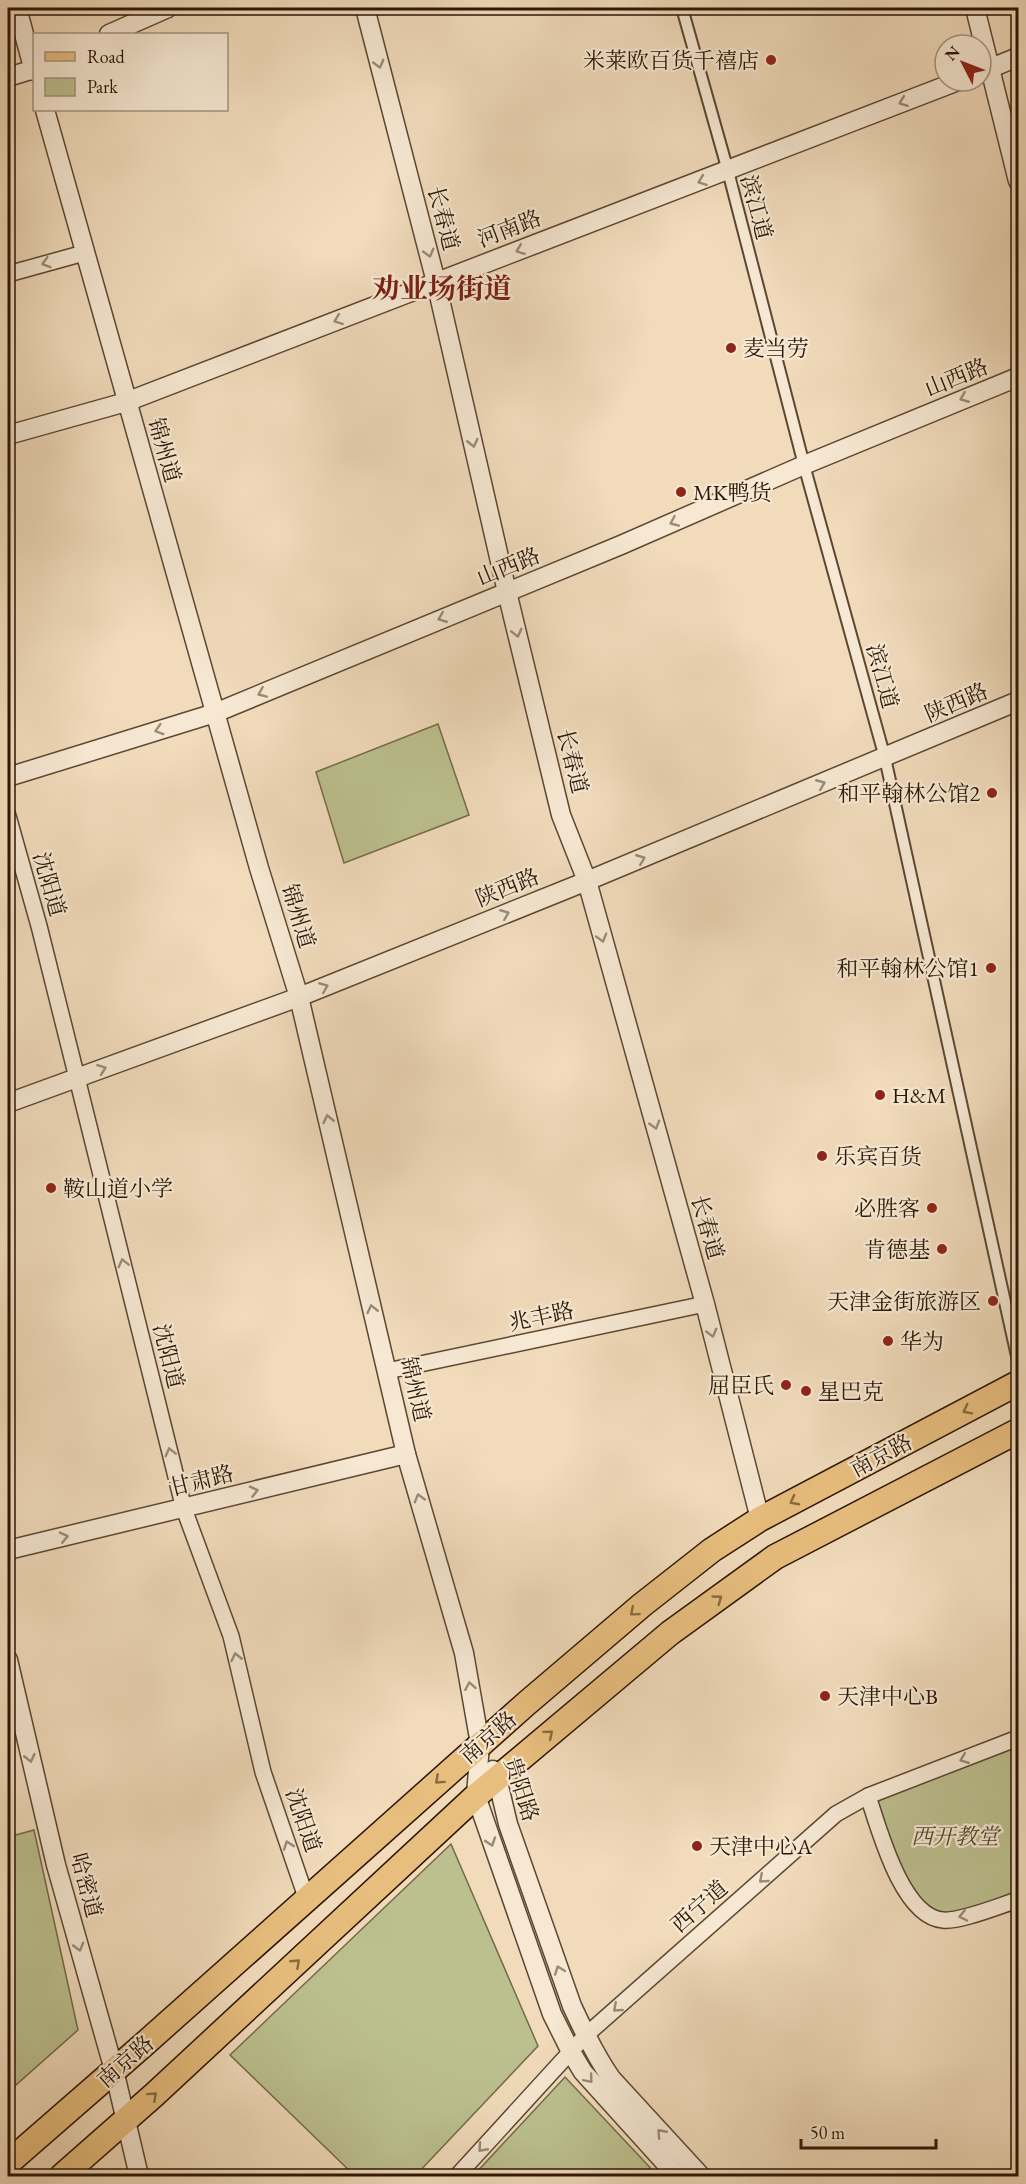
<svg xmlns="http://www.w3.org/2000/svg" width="1026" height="2184" font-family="'EB Garamond','Noto Serif SC',serif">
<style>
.green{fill:#bcc08f;stroke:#746b4a;stroke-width:1.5}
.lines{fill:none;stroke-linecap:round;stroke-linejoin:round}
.pedestrian-casing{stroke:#5c4732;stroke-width:14}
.minor-casing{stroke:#5c4732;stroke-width:18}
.tertiary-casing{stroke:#5c4732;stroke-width:21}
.primary-casing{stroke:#2b1604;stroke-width:27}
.pedestrian{stroke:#f6e8d3;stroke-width:10}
.minor{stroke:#f6e8d3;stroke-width:15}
.tertiary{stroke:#f6e8d3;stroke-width:18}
.primary{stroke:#e8be7e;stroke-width:24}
.oneway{stroke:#9b8a76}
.oneway2{stroke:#8a6a41}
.poi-dot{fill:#8f2418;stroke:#f6e8d3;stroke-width:2}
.labels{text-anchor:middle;stroke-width:4.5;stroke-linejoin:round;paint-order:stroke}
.poi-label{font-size:22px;fill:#2b1604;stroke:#f6e8d3;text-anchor:start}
.street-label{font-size:22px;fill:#2b1604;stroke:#f6e8d3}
.park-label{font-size:22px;font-style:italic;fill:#56492e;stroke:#f6e8d3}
.district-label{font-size:28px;font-weight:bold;fill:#7a1f14;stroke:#f6e8d3}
</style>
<rect width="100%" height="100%" fill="#f1dbbb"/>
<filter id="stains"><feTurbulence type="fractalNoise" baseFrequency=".00333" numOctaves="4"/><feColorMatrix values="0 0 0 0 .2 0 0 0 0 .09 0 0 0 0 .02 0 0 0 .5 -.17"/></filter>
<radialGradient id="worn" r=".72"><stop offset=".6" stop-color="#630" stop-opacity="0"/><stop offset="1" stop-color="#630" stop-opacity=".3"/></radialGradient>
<g class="green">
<path d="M438,724l31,91 -125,48 -28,-91z"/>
<path d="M1018,1744v150l-76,22 -17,-5 -20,-24 -31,-89z"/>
<path d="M34,1830l44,200 -70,62v-255z"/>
<path d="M451,1844l87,202 -123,130h-60l-125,-121z"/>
<path d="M565,2077l93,99h-185z"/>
</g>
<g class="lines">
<defs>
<path id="pedestrian" d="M682,8l46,163 76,294 81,293 133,603"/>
<g id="minor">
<path d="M8,274l76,-21"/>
<path d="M8,816l31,110 38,152 107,431 47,127 32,136 44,128"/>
<path d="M387,1371l318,-67"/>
<path d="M868,1796c11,33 34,121 75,124 17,2 58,-15 75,-20"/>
<path d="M457,2176l128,-140 251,-222 32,-18 150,-58"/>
</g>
<g id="tertiary">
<path d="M17,8l17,63"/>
<path d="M365,8l71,274 71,310 54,223 26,66 118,423 55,215"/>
<path d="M975,8l43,173"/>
<path d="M109,34l59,-26"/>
<path d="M981,72l37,-15"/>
<path d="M8,77l26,-8"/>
<path d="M45,110l214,758 40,129 107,457 58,199 16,91 -4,52 76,218 19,38 12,20 94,104"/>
<path d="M8,435l118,-33 832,-321"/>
<path d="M8,777l207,-64 406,-168 183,-80 214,-88"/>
<path d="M8,1103l291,-106 288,-116 431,-180"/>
<path d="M8,1550l398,-96"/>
<path d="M8,1660l48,205 58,205 25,106"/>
<path d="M493,1770l4,8 11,46 64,182c12,26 23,49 39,72l90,98"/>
</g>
<g id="primary">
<path d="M8,2163l133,-116 386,-344 115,-98 70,-55 48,-31 258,-136"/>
<path d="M62,2176l92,-81 322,-299 194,-163 105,-76 243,-126"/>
</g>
</defs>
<use href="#pedestrian" class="pedestrian-casing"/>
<use href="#minor" class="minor-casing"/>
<use href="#tertiary" class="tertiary-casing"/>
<use href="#primary" class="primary-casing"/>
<use href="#pedestrian" class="pedestrian"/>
<use href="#minor" class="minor"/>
<use href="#tertiary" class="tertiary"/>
<use href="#primary" class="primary"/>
</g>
<defs><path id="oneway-chevron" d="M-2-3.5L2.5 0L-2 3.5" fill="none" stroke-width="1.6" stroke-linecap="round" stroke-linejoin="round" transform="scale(1.5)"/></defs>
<g class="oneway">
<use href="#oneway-chevron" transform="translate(379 64) rotate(75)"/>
<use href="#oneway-chevron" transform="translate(903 102) rotate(159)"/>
<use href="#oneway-chevron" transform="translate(702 181) rotate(159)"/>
<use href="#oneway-chevron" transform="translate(520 250) rotate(159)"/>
<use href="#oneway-chevron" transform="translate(429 253) rotate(75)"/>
<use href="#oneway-chevron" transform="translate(46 263) rotate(164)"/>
<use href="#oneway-chevron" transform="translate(338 320) rotate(159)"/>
<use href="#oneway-chevron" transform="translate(964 398) rotate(158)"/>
<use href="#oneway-chevron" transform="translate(473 443) rotate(77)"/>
<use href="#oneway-chevron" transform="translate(674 522) rotate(156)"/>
<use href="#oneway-chevron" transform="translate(442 618) rotate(158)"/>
<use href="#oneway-chevron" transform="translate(517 633) rotate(76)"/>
<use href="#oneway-chevron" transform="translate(262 693) rotate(157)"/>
<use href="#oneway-chevron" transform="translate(159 730) rotate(163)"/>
<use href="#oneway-chevron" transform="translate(821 784) rotate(-22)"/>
<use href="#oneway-chevron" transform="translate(641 859) rotate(-22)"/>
<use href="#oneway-chevron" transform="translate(505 914) rotate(-22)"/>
<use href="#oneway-chevron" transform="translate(602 938) rotate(74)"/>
<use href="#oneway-chevron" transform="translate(324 987) rotate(-22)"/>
<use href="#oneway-chevron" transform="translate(102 1069) rotate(-20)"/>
<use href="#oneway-chevron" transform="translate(328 1119) rotate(-103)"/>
<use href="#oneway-chevron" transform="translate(655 1125) rotate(74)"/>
<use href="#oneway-chevron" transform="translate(123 1263) rotate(-104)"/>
<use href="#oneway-chevron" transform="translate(372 1309) rotate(-103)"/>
<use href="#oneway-chevron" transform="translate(712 1333) rotate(75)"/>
<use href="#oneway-chevron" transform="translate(170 1452) rotate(-104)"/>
<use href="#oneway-chevron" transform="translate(254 1491) rotate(-14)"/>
<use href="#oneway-chevron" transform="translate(419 1498) rotate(-106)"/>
<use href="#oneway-chevron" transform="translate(64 1537) rotate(-13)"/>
<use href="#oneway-chevron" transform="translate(236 1657) rotate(-103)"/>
<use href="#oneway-chevron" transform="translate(470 1686) rotate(-100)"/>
<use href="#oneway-chevron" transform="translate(30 1758) rotate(77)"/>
<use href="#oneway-chevron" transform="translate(964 1759) rotate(159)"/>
<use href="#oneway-chevron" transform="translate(491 1842) rotate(71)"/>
<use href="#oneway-chevron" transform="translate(288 1845) rotate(-109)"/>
<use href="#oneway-chevron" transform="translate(763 1879) rotate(139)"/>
<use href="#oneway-chevron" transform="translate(963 1916) rotate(168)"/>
<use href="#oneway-chevron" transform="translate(79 1947) rotate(74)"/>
<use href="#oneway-chevron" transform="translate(559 1970) rotate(-110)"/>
<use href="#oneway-chevron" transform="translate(617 2008) rotate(139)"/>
<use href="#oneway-chevron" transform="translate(589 2079) rotate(50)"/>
<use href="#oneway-chevron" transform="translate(661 2133) rotate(-132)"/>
<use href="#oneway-chevron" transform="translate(482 2148) rotate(132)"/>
</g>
<g class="oneway2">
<use href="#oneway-chevron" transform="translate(967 1410) rotate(153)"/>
<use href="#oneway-chevron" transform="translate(794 1501) rotate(152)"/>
<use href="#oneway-chevron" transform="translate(718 1599) rotate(-36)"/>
<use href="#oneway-chevron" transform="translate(634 1612) rotate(140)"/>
<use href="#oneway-chevron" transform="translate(549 1734) rotate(-40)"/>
<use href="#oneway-chevron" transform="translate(439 1780) rotate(138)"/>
<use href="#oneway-chevron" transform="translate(296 1963) rotate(-43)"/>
<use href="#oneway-chevron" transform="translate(153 2096) rotate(-42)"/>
</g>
<g class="poi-dot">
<circle cx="771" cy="60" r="6"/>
<circle cx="731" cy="348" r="6"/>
<circle cx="681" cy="492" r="6"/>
<circle cx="992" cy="793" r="6"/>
<circle cx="991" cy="968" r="6"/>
<circle cx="880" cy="1095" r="6"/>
<circle cx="822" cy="1156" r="6"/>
<circle cx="51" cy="1188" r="6"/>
<circle cx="932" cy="1208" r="6"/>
<circle cx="942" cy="1249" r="6"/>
<circle cx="993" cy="1301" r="6"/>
<circle cx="888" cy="1341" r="6"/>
<circle cx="786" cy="1385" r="6"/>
<circle cx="806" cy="1391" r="6"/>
<circle cx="825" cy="1696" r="6"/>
<circle cx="697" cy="1846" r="6"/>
</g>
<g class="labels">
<g class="poi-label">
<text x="759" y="68" text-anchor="end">米莱欧百货千禧店</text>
<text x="743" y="356">麦当劳</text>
<text x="693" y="500">MK鸭货</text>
<text x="980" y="801" text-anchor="end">和平翰林公馆2</text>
<text x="979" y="976" text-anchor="end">和平翰林公馆1</text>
<text x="892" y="1103">H&amp;M</text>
<text x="834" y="1164">乐宾百货</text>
<text x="63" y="1196">鞍山道小学</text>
<text x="920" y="1216" text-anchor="end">必胜客</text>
<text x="930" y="1257" text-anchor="end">肯德基</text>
<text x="981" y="1309" text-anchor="end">天津金街旅游区</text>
<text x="900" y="1349">华为</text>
<text x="774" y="1393" text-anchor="end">屈臣氏</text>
<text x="818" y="1399">星巴克</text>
<text x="837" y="1704">天津中心B</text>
<text x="709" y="1854">天津中心A</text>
</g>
<g class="street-label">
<text transform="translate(757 207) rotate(75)" y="8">滨江道</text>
<text transform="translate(444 218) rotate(75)" y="8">长春道</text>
<text transform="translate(509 228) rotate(-21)" y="8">河南路</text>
<text transform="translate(956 377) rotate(-22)" y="8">山西路</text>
<text transform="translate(165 450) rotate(74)" y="8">锦州道</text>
<text transform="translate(508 566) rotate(-22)" y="8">山西路</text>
<text transform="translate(883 676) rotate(75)" y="8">滨江道</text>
<text transform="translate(956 702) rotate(-23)" y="8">陕西路</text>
<text transform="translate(573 761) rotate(76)" y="8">长春道</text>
<text transform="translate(50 884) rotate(74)" y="8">沈阳道</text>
<text transform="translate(507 887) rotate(-22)" y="8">陕西路</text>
<text transform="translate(299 916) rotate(73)" y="8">锦州道</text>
<text transform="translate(708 1227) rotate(74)" y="8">长春道</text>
<text transform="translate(541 1316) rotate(-12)" y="8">兆丰路</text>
<text transform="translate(169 1356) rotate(76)" y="8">沈阳道</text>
<text transform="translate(416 1389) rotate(77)" y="8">锦州道</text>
<text transform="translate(881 1455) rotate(-28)" y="8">南京路</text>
<text transform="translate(201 1480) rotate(-14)" y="8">甘肃路</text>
<text transform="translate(488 1737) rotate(-41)" y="8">南京路</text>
<text transform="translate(522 1789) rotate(72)" y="8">贵阳路</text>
<text transform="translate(304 1820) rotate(71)" y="8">沈阳道</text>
<text transform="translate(87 1885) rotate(75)" y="8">哈密道</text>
<text transform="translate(699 1906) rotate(-41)" y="8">西宁道</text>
<text transform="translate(125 2061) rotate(-41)" y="8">南京路</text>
</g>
<g class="park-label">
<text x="955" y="1844">西开教堂</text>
</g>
<g class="district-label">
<text x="442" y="298">劝业场街道</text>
</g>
</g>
<rect width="1026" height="2184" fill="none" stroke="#f1dbbb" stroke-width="30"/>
<rect x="9" y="9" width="1008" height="2166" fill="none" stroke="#2b1604" stroke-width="3"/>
<rect x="15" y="15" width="996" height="2154" fill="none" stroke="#2b1604" stroke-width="1.5"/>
<rect x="33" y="33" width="195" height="78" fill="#f6e8d3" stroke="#a59480" stroke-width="1.5"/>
<rect x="45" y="52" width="30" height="9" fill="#e8be7e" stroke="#a59480" stroke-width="1.5"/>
<text x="87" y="63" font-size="18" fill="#2b1604">Road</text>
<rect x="45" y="78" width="30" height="18" fill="#bcc08f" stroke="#a59480" stroke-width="1.5"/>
<text x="87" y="93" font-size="18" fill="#2b1604">Park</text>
<g transform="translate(963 63) rotate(312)"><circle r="28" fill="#f6e8d3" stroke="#a59480" stroke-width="1.5"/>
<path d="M0-4.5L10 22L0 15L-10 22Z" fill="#8f2418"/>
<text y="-9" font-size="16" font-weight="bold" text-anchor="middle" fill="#2b1604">N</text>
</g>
<path d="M801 2139v9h135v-9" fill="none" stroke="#2b1604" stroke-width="3"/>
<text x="810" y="2139" font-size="18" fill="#2b1604" stroke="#f6e8d3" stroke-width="4.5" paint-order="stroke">50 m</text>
<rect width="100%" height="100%" filter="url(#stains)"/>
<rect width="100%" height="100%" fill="url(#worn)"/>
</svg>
